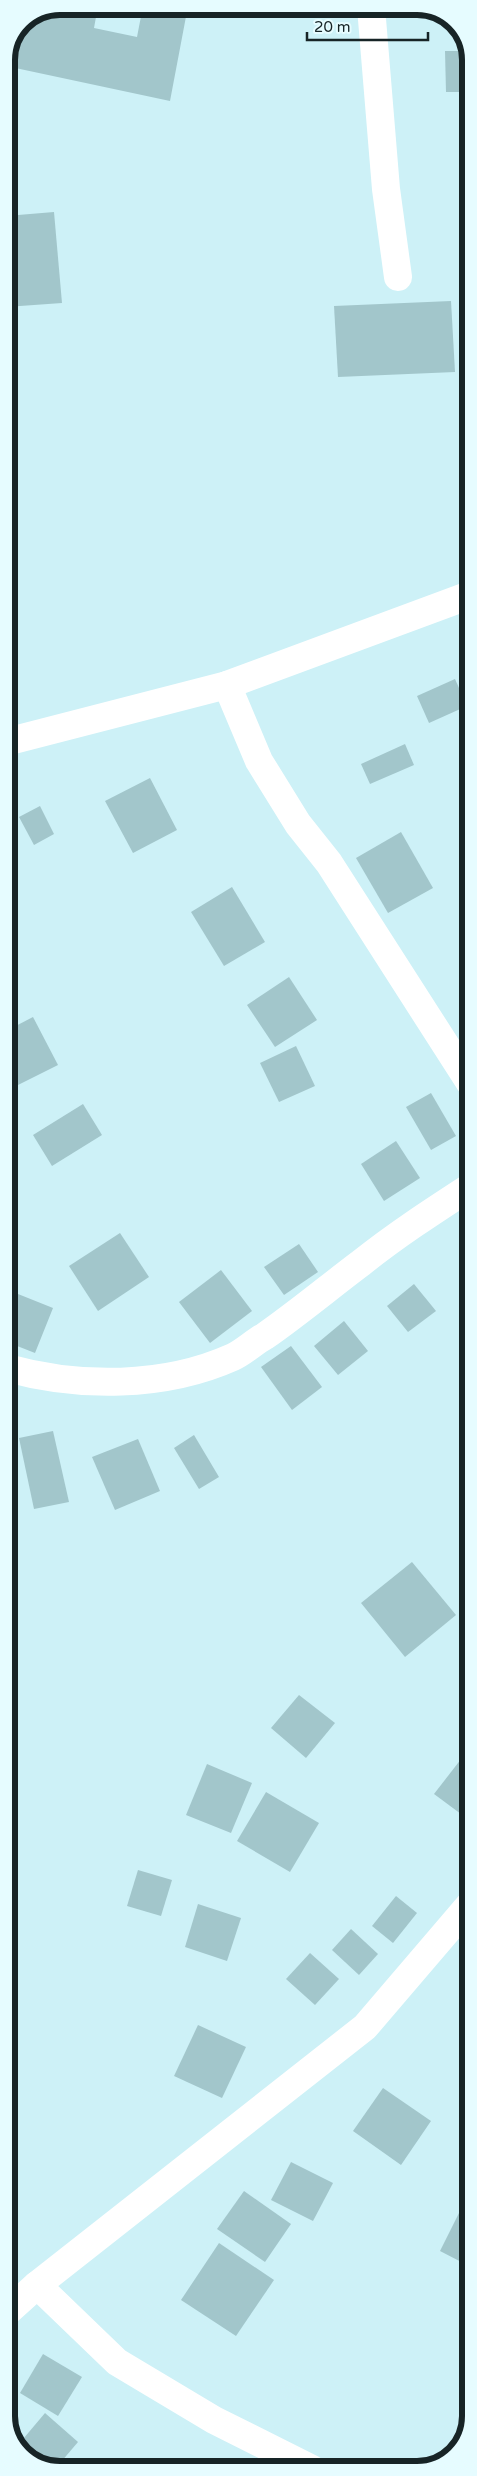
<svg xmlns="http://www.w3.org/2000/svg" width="477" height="2476" font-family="'Varela Round',sans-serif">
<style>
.building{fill:#a2c6cb}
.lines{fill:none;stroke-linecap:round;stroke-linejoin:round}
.minor{stroke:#fff;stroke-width:28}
.rim{fill:none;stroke:#172426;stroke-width:6}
</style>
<rect width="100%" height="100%" fill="#cdf1f7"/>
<g class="building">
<path d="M60,6h38l-4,22 43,9 6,-31h45l-18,95 -164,-35v-7l16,-37z"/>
<path d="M445,51h24l1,41h-24z"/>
<path d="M54,212l8,91 -56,4v-91z"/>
<path d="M451,301l4,71 -117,5 -4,-71z"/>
<path d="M470,645v20l-6,-18z"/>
<path d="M455,679l12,27 -38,17 -12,-27z"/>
<path d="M405,744l9,21 -44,19 -9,-20z"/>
<path d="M150,778l27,52 -44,23 -28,-52z"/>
<path d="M40,806l14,28 -20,11 -15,-28z"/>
<path d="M401,832l32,56 -45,25 -32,-55z"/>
<path d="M232,887l33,55 -41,24 -33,-54z"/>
<path d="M289,977l28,43 -42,27 -28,-42z"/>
<path d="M33,1017l25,48 -48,24 -4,-6v-52z"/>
<path d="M296,1046l19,40 -36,16 -19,-39z"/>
<path d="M431,1093l25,43 -25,14 -25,-43z"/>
<path d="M83,1104l19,31 -50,31 -19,-31z"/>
<path d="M396,1141l24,37 -36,23 -23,-37z"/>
<path d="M9,1162l9,21 -12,5v-25z"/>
<path d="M120,1233l29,44 -51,34 -29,-45z"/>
<path d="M299,1244l19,28 -34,23 -20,-28z"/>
<path d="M221,1270l31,41 -42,32 -31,-41z"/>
<path d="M414,1284l22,27 -28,21 -21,-26z"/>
<path d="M8,1290l45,18 -18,45 -28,-11z"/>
<path d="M344,1321l24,30 -30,24 -24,-29z"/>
<path d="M291,1346l31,41 -30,23 -31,-43z"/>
<path d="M53,1431l16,71 -35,7 -15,-71z"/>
<path d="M194,1435l25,42 -20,12 -25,-41z"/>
<path d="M138,1439l22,52 -45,19 -23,-53z"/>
<path d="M412,1562l44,53 -51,42 -44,-54z"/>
<path d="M299,1695l36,28 -29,35 -35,-30z"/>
<path d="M465,1754l6,4v42l-10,14 -27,-20z"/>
<path d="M207,1764l45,19 -21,50 -45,-18z"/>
<path d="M266,1792l53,31 -29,49 -53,-31z"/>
<path d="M138,1870l34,10 -11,36 -34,-10z"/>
<path d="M396,1896l21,17 -24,30 -21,-17z"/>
<path d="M198,1904l43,14 -14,43 -42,-14z"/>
<path d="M351,1929l27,25 -19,21 -27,-25z"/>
<path d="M310,1953l29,26 -24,26 -29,-26z"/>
<path d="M198,2025l48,22 -24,51 -48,-22z"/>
<path d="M383,2088l48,33 -30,44 -48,-34z"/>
<path d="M291,2162l42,21 -20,38 -42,-21z"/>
<path d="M244,2191l47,33 -26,38 -48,-33z"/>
<path d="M460,2211l11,5v51l-31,-16z"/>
<path d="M219,2243l55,37 -38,56 -55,-36z"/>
<path d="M43,2354l39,23 -24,39 -38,-23z"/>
<path d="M45,2413l33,29 -23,27 -19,-8 -18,-16z"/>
</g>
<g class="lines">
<g class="minor">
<path d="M371,7l15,182 12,88"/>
<path d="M227,685l32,76 39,63 31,39 141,220"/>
<path d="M6,742l221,-57 243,-90"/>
<path d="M7,1368c72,20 157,20 226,-11 11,-5 21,-15 32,-21 33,-23 64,-49 96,-73 35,-28 72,-52 109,-76"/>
<path d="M37,2285l80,77 97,58 98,49"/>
<path d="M7,2312l30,-27 328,-258 106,-124"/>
</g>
</g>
<path d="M0 0H477V2476H0ZM60 15H417A45 45 0 0 1 462 60V2416A45 45 0 0 1 417 2461H60A45 45 0 0 1 15 2416V60A45 45 0 0 1 60 15Z" fill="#e6fcff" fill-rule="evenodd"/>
<path class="rim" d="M60 15H417A45 45 0 0 1 462 60V2416A45 45 0 0 1 417 2461H60A45 45 0 0 1 15 2416V60A45 45 0 0 1 60 15Z"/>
<path d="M307 32v8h121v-8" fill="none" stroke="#172426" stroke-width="2.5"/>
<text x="314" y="32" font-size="15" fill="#172426" stroke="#e6fcff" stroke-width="4" paint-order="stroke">20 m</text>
</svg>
